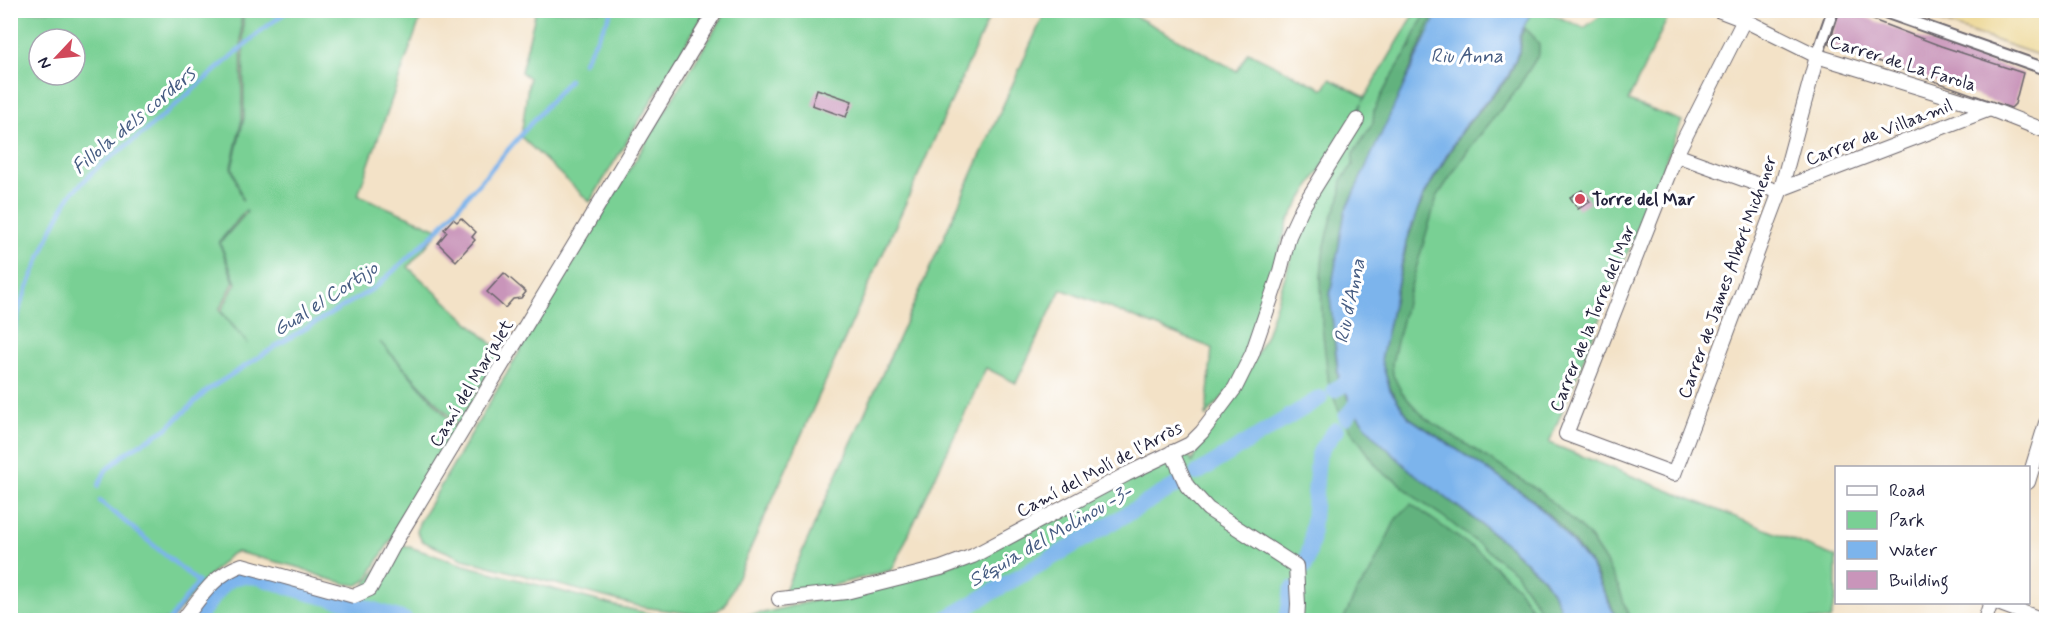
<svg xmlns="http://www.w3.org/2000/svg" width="2057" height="631" font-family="Mynerve,sans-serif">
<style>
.green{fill:#79d094;stroke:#4e7968;stroke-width:1.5;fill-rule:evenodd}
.forest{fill:#62b27e;stroke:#426a5c;stroke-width:1.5}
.sand{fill:#eeda9e;stroke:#887e6c;stroke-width:1.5}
.water{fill:#7cb4ec;stroke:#4f6b94;stroke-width:1.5}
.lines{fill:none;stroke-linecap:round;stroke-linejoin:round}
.stream{stroke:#7cb4ec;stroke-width:4.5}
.canal{stroke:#7cb4ec;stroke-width:16}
.building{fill:#c995ba}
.pedestrian-casing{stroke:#6b656c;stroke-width:14}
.minor-casing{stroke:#6b656c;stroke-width:16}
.pedestrian{stroke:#fff;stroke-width:10}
.minor{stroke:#fff;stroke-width:14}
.poi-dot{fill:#d1495b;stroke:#fff;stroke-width:2}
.labels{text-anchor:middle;stroke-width:6;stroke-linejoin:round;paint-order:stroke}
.street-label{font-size:18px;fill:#22223b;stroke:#fff}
.poi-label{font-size:18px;font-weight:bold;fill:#22223b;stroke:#fff;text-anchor:start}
.water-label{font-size:20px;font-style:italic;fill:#465c82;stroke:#fff}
</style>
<rect width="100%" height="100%" fill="#fff"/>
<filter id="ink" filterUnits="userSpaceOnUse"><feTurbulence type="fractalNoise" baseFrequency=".0167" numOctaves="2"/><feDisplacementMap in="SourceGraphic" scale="12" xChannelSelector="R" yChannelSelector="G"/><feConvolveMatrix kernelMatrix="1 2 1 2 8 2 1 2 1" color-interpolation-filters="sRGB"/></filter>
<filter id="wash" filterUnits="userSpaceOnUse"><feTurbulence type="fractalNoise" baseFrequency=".008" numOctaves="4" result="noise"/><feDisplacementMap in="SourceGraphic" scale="24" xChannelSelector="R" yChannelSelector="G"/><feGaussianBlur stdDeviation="1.35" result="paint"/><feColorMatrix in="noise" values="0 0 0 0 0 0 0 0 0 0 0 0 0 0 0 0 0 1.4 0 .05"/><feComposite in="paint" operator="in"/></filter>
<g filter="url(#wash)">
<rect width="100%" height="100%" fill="#f3e2c7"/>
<g class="green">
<path d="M1046,10l80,1 111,60 11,-19 75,37 7,-10 35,18 -2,4 53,-90h128l40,17 23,-17h64l-43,90 54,20 -133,322 287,114v40l-6,23h-1645l25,-31 32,-23 113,32 42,-55 67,22 152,41 58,13 43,-1 46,-5 178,-43 244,-120 7,12 8,-18 40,-56 26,-53 38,-117 35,-59 23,-56 -74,118 -38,132 -16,31 -28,32 6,-68 -151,-59 -45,94 -30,-15 -94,202 -111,29z"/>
<path d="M10,11h231l1,108 -11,48 12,34 -11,-34 12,-49 -1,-107h180l-65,184 82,35 -32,37 93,85 -43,73 -78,-83 79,88 -93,150 -8,5 -10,-1 -23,-6 -24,-10 -64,-16 -6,2 -29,29 -30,37h-161zM39,39h36v36h-36zM246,210l1,2 -27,31 16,40 -15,28 27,33 -29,-34 15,-28 -15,-40z"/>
<path d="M536,11h170l-116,191 -69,-65 8,-59 -8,-6z"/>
<path d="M726,11h266l-267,594 -8,6 -23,3 -52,-7 -179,-48 -41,-18 -5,-9 2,-9 126,-215z"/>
</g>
<g class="forest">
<path d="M1428,11h7l-40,94 -50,107 -15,83 8,83 19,37 20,24 34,32 95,73 37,35 12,17 10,24h-18l-32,-48 -74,-57 -20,-13 -27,-23 -9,-4 -9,-10 -35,-49 -12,-30 -7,-60 -1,-49 2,-23 9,-37 8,-19 2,-19 11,-14v-11l20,-31 1,-13 15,-29 21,-34 9,-22z"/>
<path d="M1525,28l9,9 5,8v9l-22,35 -49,61 -31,47 -31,106 -14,60 1,12 9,18 23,25 116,74 47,43 17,26 14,27 11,32h-12l-25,-53 -34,-43 -27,-25 -123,-82 -18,-27 -10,-30 27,-121 16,-43 38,-65 47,-54 12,-29v-12z"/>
<path d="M1411,504l72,51 35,33 21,32h-196l14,-29 12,-16 27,-56z"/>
</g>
<path class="sand" d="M1909,11h137v47l-8,-3z"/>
<path class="water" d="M1441,11h91l-13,25 1,12 -12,28 -46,53 -39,67 -16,42 -26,122 9,30 19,28 122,81 26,26 34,41 26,54h-52l-10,-24 -11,-17 -38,-36 -95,-72 -34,-32 -19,-23 -19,-38 -9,-82 15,-84 91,-196z"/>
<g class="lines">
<g class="stream">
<path d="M583,63l30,-53"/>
<path d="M10,348l11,-45 32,-76 17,-32 28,-28 44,-33 120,-104 27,-20"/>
<path d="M98,486l8,-16 21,-18 39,-23 43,-40 72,-46 95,-56 60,-55 133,-152"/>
<path d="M100,501l98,81 -29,38"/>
</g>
<g class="canal">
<path d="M1334,390l27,-15"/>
<path d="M1346,417l22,-27"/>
<path d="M1197,473l123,-75"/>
<path d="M1305,566l6,-21 7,-88 4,-9 14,-18"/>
<path d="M195,620l29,-36 8,-6 10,-2 16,1 54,17 47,11 46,15"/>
<path d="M944,620l233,-135"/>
<path d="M1287,620l5,-31"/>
</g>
</g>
<g id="blocks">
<g class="building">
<path d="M1840,10h7l94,36 82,27 -8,31 -4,4 -182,-64z"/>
<path d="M817,89l35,12 -6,16 -34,-12z"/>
<path d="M1582,190l8,12 -12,7 -8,-12z"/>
<path d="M461,218l15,14 -4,5 3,3 -19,21 -18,-18 9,-11 -3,-3 9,-10 4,3z"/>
<path d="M504,273l22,19 -5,6 -8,1 -8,9 -18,-16z"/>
</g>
</g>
</g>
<g filter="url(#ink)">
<use href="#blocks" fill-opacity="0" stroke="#6b656c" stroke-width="1.5"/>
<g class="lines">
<defs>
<g id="pedestrian">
<path d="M1879,10l167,59"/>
<path d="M1817,56l16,-46"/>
</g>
<g id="minor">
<path d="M1718,10l26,10 73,36 173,53 56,22"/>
<path d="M1744,20l-68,135 -110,279 108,40 107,-285 36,-133"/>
<path d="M1676,155l103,37"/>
<path d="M1781,189l209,-80"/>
<path d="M1172,452l15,34 21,23 88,57 2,38 -1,16"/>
<path d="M2028,482l18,-59"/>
<path d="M779,599l67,-7 95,-24 32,-12 154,-82 63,-30 12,-12 33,-44 17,-34 27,-79 10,-39 13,-28 55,-88"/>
<path d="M1995,602l48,18"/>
<path d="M183,620c18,-23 30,-45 59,-55l112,31 16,-7 27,-50 319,-529"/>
<path d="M1985,620l6,-18"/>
</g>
</defs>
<use href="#pedestrian" class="pedestrian-casing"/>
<use href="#minor" class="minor-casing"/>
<use href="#pedestrian" class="pedestrian"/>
<use href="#minor" class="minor"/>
</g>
</g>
<circle class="poi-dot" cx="1580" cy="199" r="6"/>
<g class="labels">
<g class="street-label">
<text transform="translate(1903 63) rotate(17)" y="6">Carrer de La Farola</text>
<text transform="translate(1879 132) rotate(-21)" y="6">Carrer de Villaamil</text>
<text transform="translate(1727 277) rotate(-70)" y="6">Carrer de James Albert Michener</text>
<text transform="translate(1592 318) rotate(-68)" y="6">Carrer de la Torre del Mar</text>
<text transform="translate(471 383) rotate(-59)" y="6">Camí del Marjalet</text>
<text transform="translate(1099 469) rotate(-28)" y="6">Camí del Molí de l'Arròs</text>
</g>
<g class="poi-label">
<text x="1592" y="205">Torre del Mar</text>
</g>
<g class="water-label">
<text x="1467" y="62">Riu Anna</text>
<text transform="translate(133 120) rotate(-40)" y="7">Fillola dels corders</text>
<text transform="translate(325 298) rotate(-33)" y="7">Gual el Cortijo</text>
<text transform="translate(1349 301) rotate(-78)" y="7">Riu d'Anna</text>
<text transform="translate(1050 535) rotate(-30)" y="7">Séquia del Molinou -3-</text>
</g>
</g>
<rect width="2057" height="631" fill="none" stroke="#fff" stroke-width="36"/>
<rect x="1835" y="466" width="195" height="138" fill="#ffffff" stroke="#a7a7b1" stroke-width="1.5"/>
<rect x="1847" y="486" width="30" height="9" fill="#ffffff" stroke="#a7a7b1" stroke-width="1.5"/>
<text x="1889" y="496" font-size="18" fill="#22223b">Road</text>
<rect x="1847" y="511" width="30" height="18" fill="#79d094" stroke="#a7a7b1" stroke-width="1.5"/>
<text x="1889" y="526" font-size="18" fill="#22223b">Park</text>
<rect x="1847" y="541" width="30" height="18" fill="#7cb4ec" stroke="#a7a7b1" stroke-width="1.5"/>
<text x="1889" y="556" font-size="18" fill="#22223b">Water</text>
<rect x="1847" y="571" width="30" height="18" fill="#c995ba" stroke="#a7a7b1" stroke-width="1.5"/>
<text x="1889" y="586" font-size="18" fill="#22223b">Building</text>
<g transform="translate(57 57) rotate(244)"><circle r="28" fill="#ffffff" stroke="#a7a7b1" stroke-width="1.5"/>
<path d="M0-4.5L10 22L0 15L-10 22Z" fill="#d1495b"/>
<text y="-9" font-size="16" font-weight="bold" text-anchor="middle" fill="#22223b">N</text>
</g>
</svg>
